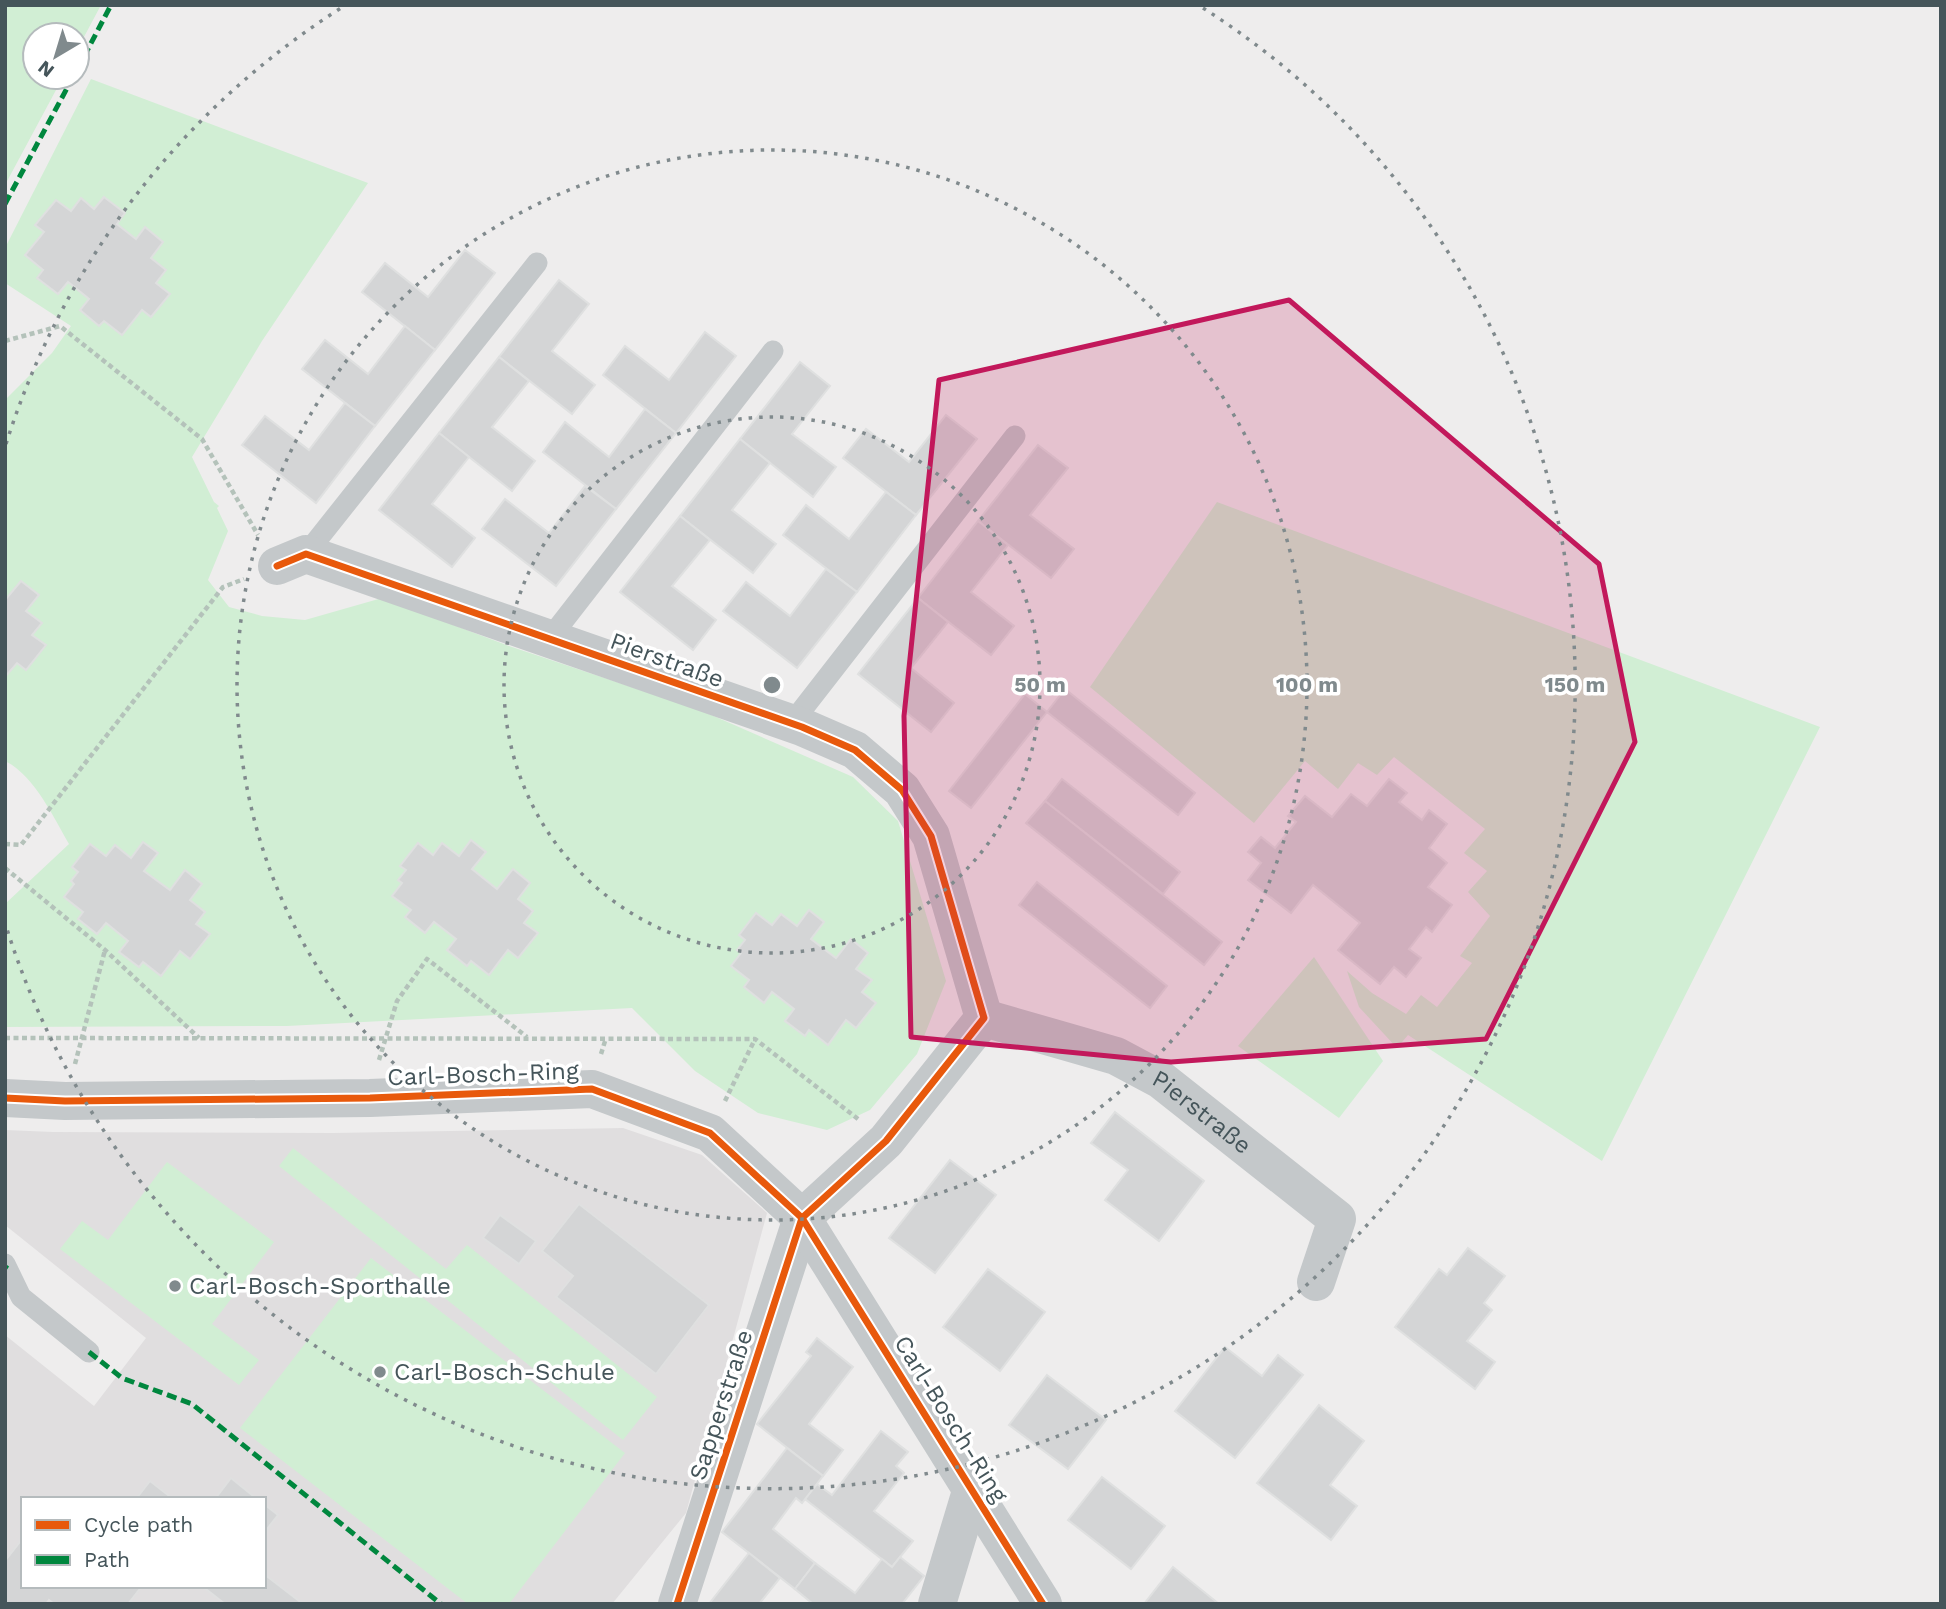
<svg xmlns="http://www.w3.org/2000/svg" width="1946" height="1609" font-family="'Work Sans',sans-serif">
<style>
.education{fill:#e0dedf;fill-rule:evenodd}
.green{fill:#d1eed4}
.building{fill:#d4d5d6;stroke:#dfe0e0;stroke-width:2}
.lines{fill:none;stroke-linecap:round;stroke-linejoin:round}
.path{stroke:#b4c2ba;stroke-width:4.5;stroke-dasharray:5 3.5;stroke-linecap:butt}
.lane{stroke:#c4c8ca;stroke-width:21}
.street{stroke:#c4c8ca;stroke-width:38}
.quiet{stroke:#00873e;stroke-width:5;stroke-dasharray:10 5;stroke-linecap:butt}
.cycleway-casing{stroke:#fff;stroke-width:11}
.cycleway{stroke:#e8590c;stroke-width:7}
.marked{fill:#c2185b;fill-opacity:0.2;stroke:#c2185b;stroke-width:5;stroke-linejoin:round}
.ring{fill:none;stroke:#808a8d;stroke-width:3.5;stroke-dasharray:3.5 7}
.poi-dot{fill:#808a8d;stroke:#fff;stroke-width:2.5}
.labels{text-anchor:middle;stroke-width:7;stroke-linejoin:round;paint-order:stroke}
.street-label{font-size:24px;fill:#45555a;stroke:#fff}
.poi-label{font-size:24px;fill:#45555a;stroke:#fff;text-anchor:start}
.centre{fill:#808a8d;stroke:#fff;stroke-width:3.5}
.ring-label{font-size:21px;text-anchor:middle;font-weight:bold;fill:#808a8d;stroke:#fff;stroke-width:7;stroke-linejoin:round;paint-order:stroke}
</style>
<rect width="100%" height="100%" fill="#eeeded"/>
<path class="education" d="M623,1128l79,27 65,58 -81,300 -74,91h-607v-269l89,71 52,-68 -141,-113v-95l48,2 280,1zM23,1499h241v87h-241z"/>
<g class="green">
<path d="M5,5h96l-24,45v-15h-42v42h28l-58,108z"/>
<path d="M91,79l277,104 -106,158 -70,116 22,45 5,4 -2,2 11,23 -20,49 21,27 33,9 43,4 77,-22 127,48 191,64 153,67 45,44 48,160 -29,73 -47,56 -43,20 -69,-17 -63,-42 -63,-63 -345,18 -282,1v-123l64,-60c-15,-26 -35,-69 -64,-83v-361l47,-47 19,-27 -66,-43v-35z"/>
<path d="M1217,502l603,225 -218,434 -194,-126 -11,13 -38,-41 -12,-36 25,22 34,21 15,-19 16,12 35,-44 -12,-7 30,-40 -22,-24 19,-21 -23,-18 21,-24 -91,-72 -17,18 -19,-12 -20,26 -33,-28 -51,62 -164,-136z"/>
<path d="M1314,957l69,104 -44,57 -101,-72z"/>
<path d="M293,1148l153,121 21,-24 190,152 -34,43 -344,-274z"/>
<path d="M167,1162l107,80 -62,82 47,36 -20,25 -179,-136 22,-28 26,19z"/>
<path d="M371,1258l254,195 -116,151h-41l-228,-176z"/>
</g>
<g class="building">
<path d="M104,197l21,16 -8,11 19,15 9,-12 18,15 -12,16 15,12 -10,13 14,11 -19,23 -9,-7 -20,25 -18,-14 -5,5 -19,-16 9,-11 -21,-17 -10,12 -21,-16 6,-8 -18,-15 19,-23 -9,-7 21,-25 15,11 10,-13 13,11z"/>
<path d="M465,250l30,23 -60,77 -73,-58 23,-29 43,34z"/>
<path d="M559,280l30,24 -37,47 43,34 -23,29 -73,-57z"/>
<path d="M405,326l30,24 -60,76 -73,-57 23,-29 43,34z"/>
<path d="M705,332l31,24 -60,77 -73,-58 22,-29 44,34z"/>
<path d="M499,357l30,24 -37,46 43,34 -23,30 -73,-58z"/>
<path d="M800,362l30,24 -38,48 44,33 -23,30 -73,-58z"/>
<path d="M345,403l30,23 -59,77 -74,-58 23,-29 44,34z"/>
<path d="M645,409l31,24 -60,76 -73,-57 22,-30 44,35z"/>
<path d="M946,415l31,24 -61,76 -73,-57 23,-29 43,33z"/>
<path d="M439,433l30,24 -37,47 43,34 -23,29 -73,-57z"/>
<path d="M740,439l30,24 -38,47 44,34 -23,29 -73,-57z"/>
<path d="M1038,445l30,23 -38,47 44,34 -23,29 -73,-57z"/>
<path d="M585,486l31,23 -60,77 -74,-57 23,-30 44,34z"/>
<path d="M886,492l30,23 -59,77 -74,-57 23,-30 43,34z"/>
<path d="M680,516l30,24 -38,46 44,34 -23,30 -73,-58z"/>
<path d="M978,521l30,24 -37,47 43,34 -23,29 -73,-57z"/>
<path d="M826,569l31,23 -60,76 -74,-57 23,-29 44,34z"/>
<path d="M21,581l18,14 -13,16 16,12 -10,12 14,10 -20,25 -9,-7 -12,14v-77z"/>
<path d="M918,598l30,24 -37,46 43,35 -23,29 -73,-58z"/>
<path d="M1065,689l130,104 -17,22 -131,-103z"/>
<path d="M1025,694l22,18 -76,96 -22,-17z"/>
<path d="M1062,779l118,93 -17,22 -118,-93z"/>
<path d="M1389,779l18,14 -8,9 23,18 7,-10 18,14 -18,24 18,15 -19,24 24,18 -20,27 -6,-5 -17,22 12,9 -15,19 -12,-10 -14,17 -42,-34 22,-27 -47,-38 -22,28 -43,-33 13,-17 -13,-11 13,-15 14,11 21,-26 -8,-6 17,-20 27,21 19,-23 16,12z"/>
<path d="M1045,801l177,141 -18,23 -178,-142z"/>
<path d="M471,840l15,12 -14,17 25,20 16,-20 17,14 -12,16 15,12 -9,12 14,10 -20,25 -10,-8 -19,25 -18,-14 -4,5 -20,-16 9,-11 -22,-17 -9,11 -20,-16 6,-7 -19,-14 10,-13 -4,-3 8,-10 -6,-4 18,-23 15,12 9,-12 17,13z"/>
<path d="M143,842l15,11 -14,18 26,19 15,-20 17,14 -12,16 15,12 -9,12 14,10 -20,25 -10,-8 -19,25 -18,-14 -4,5 -20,-15 9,-11 -22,-18 -9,11 -19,-15 5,-7 -19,-15 10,-13 -3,-3 7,-9 -6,-5 18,-23 16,12 9,-11 16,13z"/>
<path d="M1037,882l130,104 -17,22 -131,-103z"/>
<path d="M809,910l15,12 -13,17 25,19 15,-19 17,14 -12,16 16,11 -10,12 14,11 -20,25 -10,-8 -18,25 -19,-15 -4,6 -20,-15 9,-12 -22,-17 -8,11 -20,-16 5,-7 -18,-14 10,-13 -4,-3 8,-10 -6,-5 17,-22 16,12 9,-11 16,12z"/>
<path d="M1115,1112l89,69 -45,60 -54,-41 23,-30 -37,-27z"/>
<path d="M950,1160l46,35 -61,78 -46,-35z"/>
<path d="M579,1204l130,101 -53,69 -100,-77 17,-21 -31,-25z"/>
<path d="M500,1215l36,26 -17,23 -36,-26z"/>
<path d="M1468,1248l37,28 -21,27 8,7 -25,31 28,21 -20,27 -80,-62 44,-58 8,6z"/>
<path d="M988,1269l57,43 -45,59 -57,-44z"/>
<path d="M817,1338l36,29 -44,57 34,26 -20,26 -66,-52 54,-68 -5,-4z"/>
<path d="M1225,1347l37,29 16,-21 25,20 -68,83 -60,-47z"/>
<path d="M1047,1375l59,45 -38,49 -59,-44z"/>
<path d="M1319,1405l45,36 -34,44 27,21 -26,34 -74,-57z"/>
<path d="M881,1431l27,21 -12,14 8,7 -30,38 39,30 -21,26 -87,-68 12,-15 15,11z"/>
<path d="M787,1448l36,28 -21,27 -6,-5 -23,31 42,34 -20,26 -73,-57z"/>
<path d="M1102,1477l63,49 -34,43 -63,-49z"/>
<path d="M231,1478l26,21h-42z"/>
<path d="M150,1481l23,18h-37z"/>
<path d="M264,1504l14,11 -14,18z"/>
<path d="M23,1538v48h119l-14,18h-74l-5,-4 -3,4h-41v-43z"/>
<path d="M749,1553l31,25 -21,26h-50z"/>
<path d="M900,1557l24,19 -22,28h-89l-18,-15 20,-26 40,30 27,-34 10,8z"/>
<path d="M1173,1567l46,37h-75z"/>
<path d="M264,1574l39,30h-78l-23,-18h62z"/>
</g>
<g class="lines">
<g class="path">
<path d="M5,341l55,-15 142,113 56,96"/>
<path d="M5,844l16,1 202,-258 21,-8"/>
<path d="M5,868l100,82 94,88"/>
<path d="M5,1038l750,1 103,80"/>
<path d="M601,1054l5,-16"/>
<path d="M379,1060l18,-59 30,-42 100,78"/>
<path d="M75,1064l30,-114"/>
<path d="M725,1101l30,-62"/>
</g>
<g class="lane">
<path d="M306,554l231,-291"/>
<path d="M550,638l223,-287"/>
<path d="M791,724l224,-288"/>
<path d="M5,1264l16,33 68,55"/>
</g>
<g class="street">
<path d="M277,566l29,-12 496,173 53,23 47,40 29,46 53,182 -98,123 -84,77 -125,386"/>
<path id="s1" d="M984,1018l132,38 45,24 176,139 -21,63"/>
<path d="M5,1098l60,3 305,-3 222,-9 118,44 92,85 241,386"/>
<path d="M937,1604l35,-116"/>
</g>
<g class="quiet">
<path d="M77,70l34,-65"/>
<path d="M5,204l68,-127"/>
<path d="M5,1268l2,-3"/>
<path d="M89,1352l33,26 70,26 249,200"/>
</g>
<defs>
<g id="cycleway">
<path d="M277,566l29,-12 496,173 53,23 47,40 29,46 53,182 -98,123 -84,77 -125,386"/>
<path d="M5,1098l60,3 305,-3 222,-9 118,44 92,85 241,386"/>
</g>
</defs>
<use href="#cycleway" class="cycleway-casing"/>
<use href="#cycleway" class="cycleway"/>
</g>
<path class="marked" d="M1289,300l310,264 36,178 -149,297 -315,23 -260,-25 -7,-321 35,-336z"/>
<g class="ring">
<circle cx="772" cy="685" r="268"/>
<circle cx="772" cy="685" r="535"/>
<path d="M6 444A803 803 0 0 1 341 8M1203 8A803 803 0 1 1 6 926"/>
</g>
<g class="poi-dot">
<circle cx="175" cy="1286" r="7"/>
<circle cx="380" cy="1372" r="7"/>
</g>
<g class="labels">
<g class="street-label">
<text transform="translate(667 660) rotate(20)" y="8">Pierstraße</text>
<text transform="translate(483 1074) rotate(-2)" y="8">Carl-Bosch-Ring</text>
<text dy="8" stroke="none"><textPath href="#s1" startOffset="240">Pierstraße</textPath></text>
<text transform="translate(721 1405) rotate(-72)" y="8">Sapperstraße</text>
<text transform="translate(951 1419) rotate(58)" y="8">Carl-Bosch-Ring</text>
</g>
<g class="poi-label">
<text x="189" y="1294">Carl-Bosch-Sporthalle</text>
<text x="394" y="1380">Carl-Bosch-Schule</text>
</g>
</g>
<circle cx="772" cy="685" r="10" class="centre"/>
<g class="ring-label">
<text x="1040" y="692">50 m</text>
<text x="1307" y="692">100 m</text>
<text x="1575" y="692">150 m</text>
</g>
<rect width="1946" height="1609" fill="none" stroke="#45555a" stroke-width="14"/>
<rect x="21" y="1497" width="245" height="91" fill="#ffffff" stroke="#b5bbbd" stroke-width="2"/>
<rect x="35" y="1520" width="35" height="10" fill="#e8590c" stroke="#b5bbbd" stroke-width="2"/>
<text x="84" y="1532" font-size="21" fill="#45555a">Cycle path</text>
<rect x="35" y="1555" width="35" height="10" fill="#00873e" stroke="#b5bbbd" stroke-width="2"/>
<text x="84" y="1567" font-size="21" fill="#45555a">Path</text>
<g transform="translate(56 56) rotate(218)"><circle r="33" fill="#ffffff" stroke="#b5bbbd" stroke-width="2"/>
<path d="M0-5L12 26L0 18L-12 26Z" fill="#808a8d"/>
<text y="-10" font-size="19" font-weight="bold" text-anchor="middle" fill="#45555a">N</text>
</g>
</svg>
